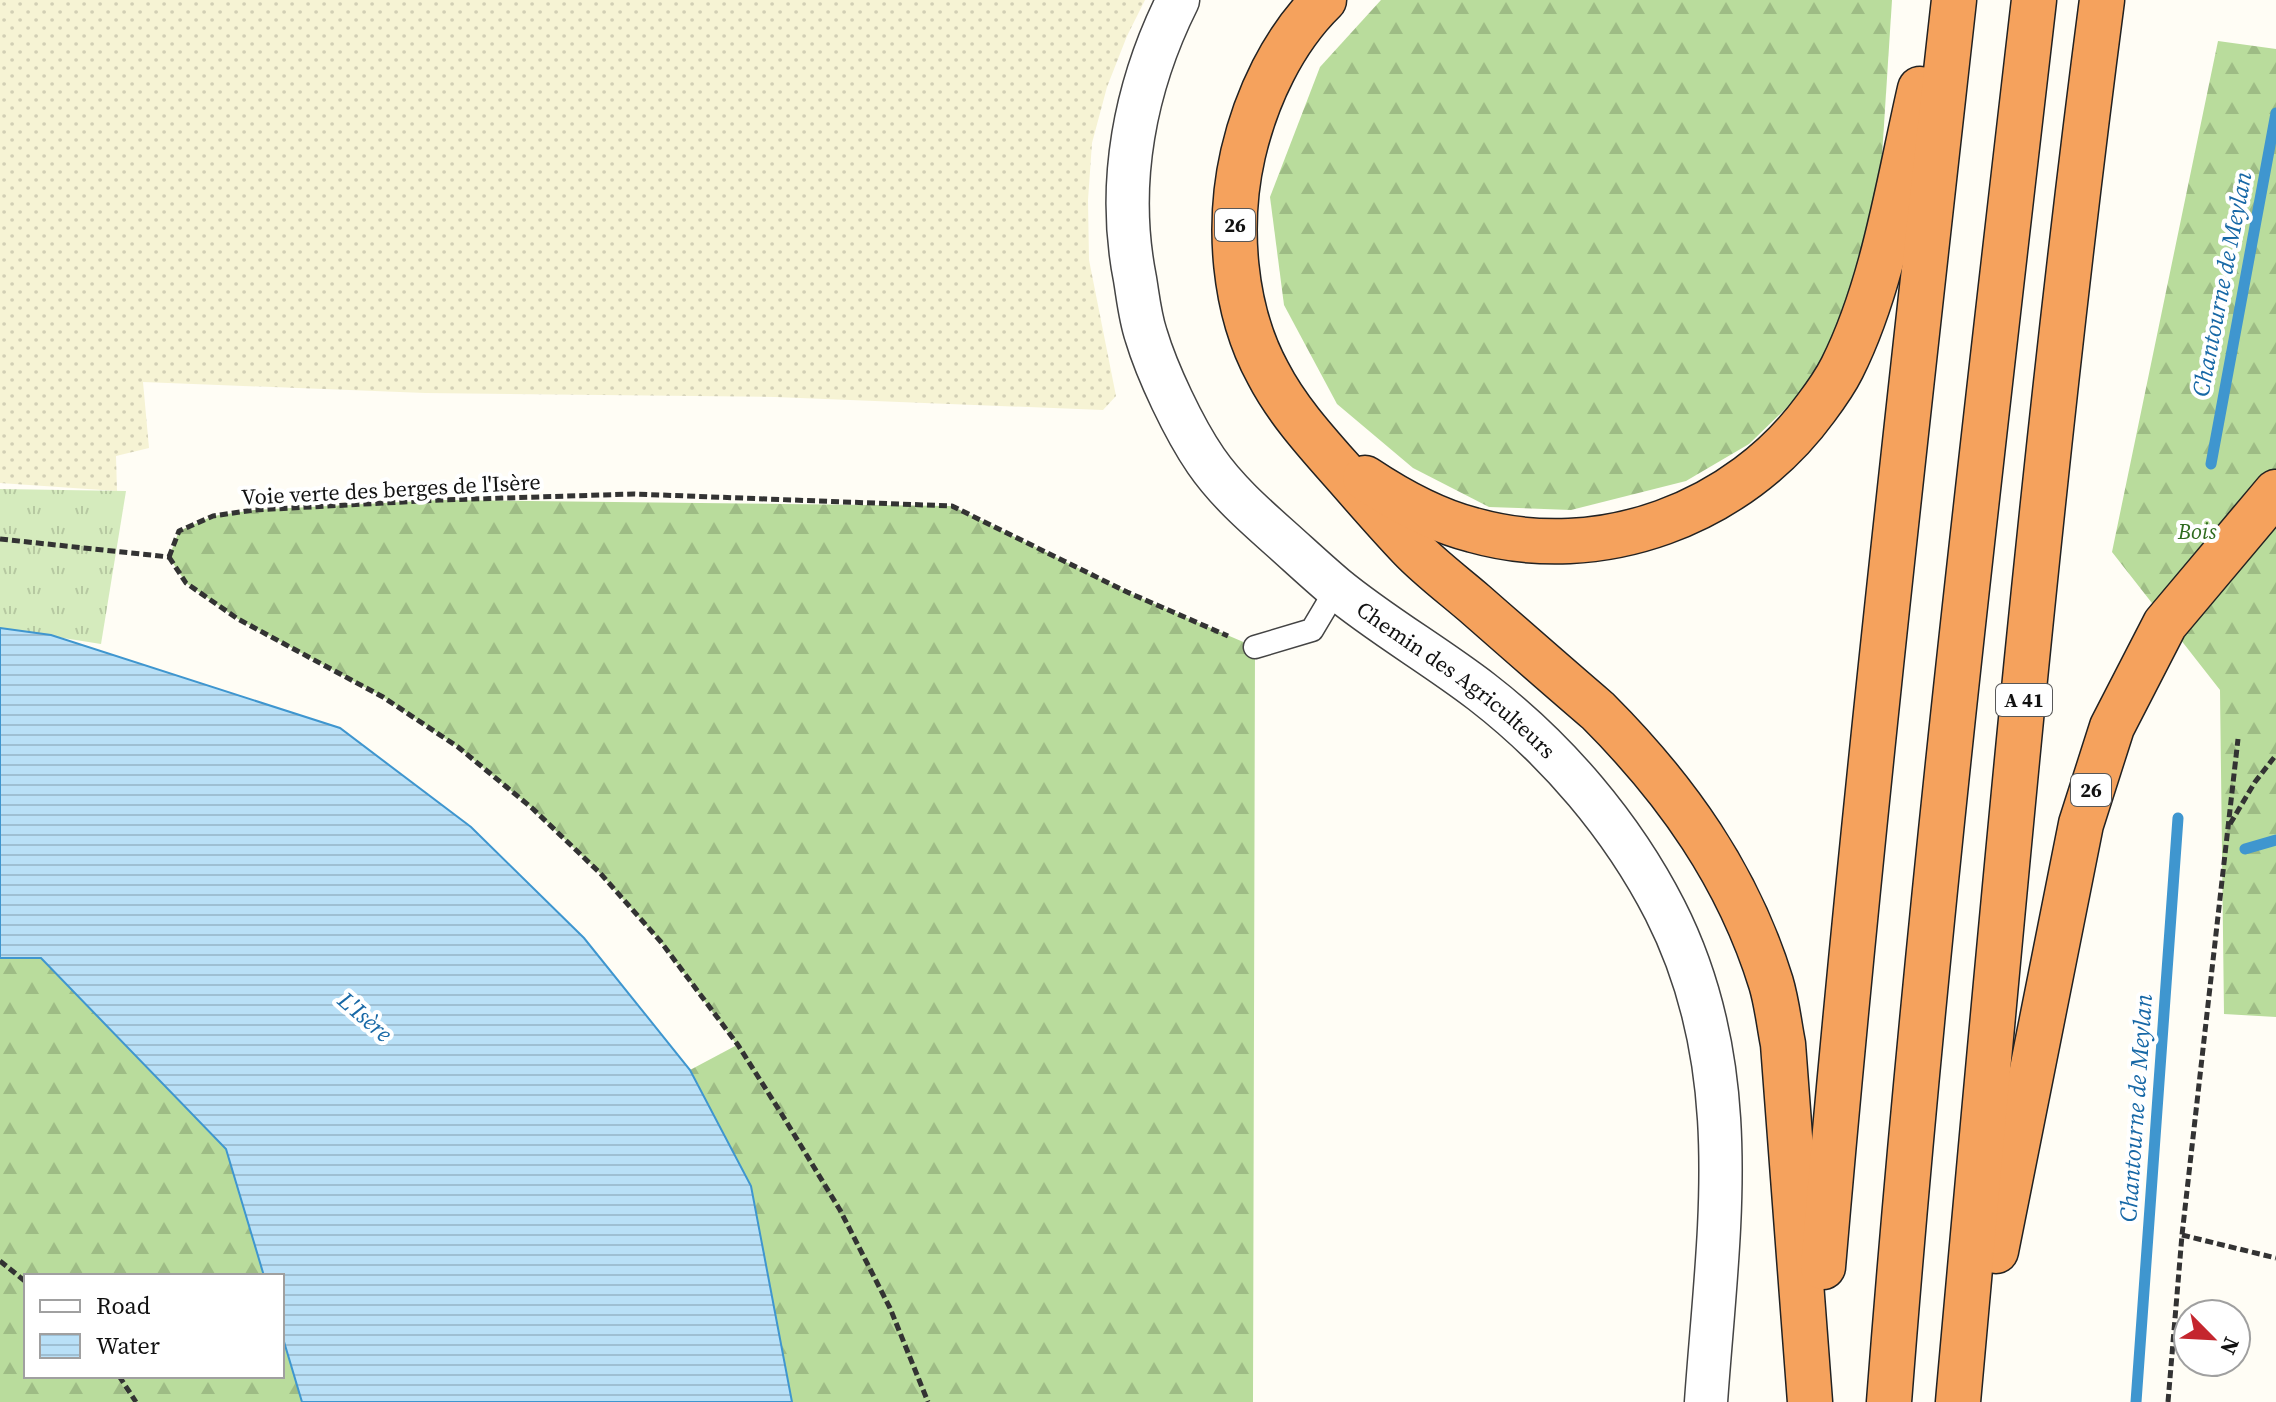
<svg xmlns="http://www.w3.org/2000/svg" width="2276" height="1402" font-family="'Source Serif 4',serif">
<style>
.farmland{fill:url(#farmland-dots)}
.grass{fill:url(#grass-tufts)}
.forest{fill:url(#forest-firs)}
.water{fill:url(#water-rules);stroke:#3f96cf;stroke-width:2}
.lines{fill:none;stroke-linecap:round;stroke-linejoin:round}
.stream{stroke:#3f96cf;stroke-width:11}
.lane-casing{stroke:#444;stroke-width:25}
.street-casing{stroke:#444;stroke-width:45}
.highway-casing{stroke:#222;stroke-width:47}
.path{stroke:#333;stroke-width:5;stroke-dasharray:8 4;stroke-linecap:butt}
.lane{stroke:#fff;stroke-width:22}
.street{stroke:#fff;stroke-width:42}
.highway{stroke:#f5a25d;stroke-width:44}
.labels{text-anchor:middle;stroke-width:8;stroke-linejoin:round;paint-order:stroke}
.shield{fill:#fff;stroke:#585858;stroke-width:2}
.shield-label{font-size:20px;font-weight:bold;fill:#111}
.street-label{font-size:22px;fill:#111;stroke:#fff}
.park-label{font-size:22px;font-style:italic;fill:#2f6b1f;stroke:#fff}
.water-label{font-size:24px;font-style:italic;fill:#1768a6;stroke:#fff}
</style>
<defs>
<pattern id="farmland-dots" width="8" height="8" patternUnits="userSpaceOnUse" patternTransform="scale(2)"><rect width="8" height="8" fill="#f6f3d4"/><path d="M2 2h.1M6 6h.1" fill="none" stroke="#d2cfb5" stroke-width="1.8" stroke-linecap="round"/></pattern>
<pattern id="grass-tufts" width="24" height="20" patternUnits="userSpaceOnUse" patternTransform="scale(2)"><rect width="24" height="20" fill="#d5ebbd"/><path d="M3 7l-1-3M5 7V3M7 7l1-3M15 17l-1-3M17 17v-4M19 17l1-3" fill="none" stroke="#b6c8a1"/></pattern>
<pattern id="forest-firs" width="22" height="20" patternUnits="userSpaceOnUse" patternTransform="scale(2)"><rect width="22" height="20" fill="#b9dc9c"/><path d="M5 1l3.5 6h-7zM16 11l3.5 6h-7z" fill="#9ebc85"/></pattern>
<pattern id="water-rules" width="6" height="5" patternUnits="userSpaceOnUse" patternTransform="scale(2)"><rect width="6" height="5" fill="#b9e0f7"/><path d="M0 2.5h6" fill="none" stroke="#9ebfd3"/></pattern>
</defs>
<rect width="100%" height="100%" fill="#fffdf5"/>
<path class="farmland" d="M0,0h1145l-18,36 -20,51 -15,56 -4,57 1,60 27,136 -13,14 -328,-13 -350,-4 -282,-11 6,66 -33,8 1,35 -117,-8z"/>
<path class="grass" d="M0,489l126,2 -25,153 -101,-16z"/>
<g class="forest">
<path d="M1381,0h511l-12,187 -34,125 -38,75 -59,57 -63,37 -115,29 -82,-3 -76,-39 -76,-64 -53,-99 -14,-108 50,-130z"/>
<path d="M2218,41l58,8v968l-52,-3 -4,-324 -108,-138z"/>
<path d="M440,500l512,6 175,86 128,55 -2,755h-461l-41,-216 -61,-116 47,-25 -76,-103 -61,-69 -68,-65 -74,-61 -75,-50 -145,-78 -52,-36 -17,-26 10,-26 34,-15 41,-6z"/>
<path d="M0,958h41l185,191 38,127h-238v100h256v-41l20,67h-302z"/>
</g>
<path class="water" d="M0,628l51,7 289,93 131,99 113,111 106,132 61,116 41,216h-490l-20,-67v-59h-18l-38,-127 -185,-191h-41z"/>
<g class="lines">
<g class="stream">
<path d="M2211,464l65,-351"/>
<path d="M2245,849l31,-9"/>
<path d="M2136,1402l42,-584"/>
</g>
<defs>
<path id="lane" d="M1255,647l57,-17 25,-42"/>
<g id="street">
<path id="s1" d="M1178,0c-43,86 -62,183 -43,279 3,18 5,38 11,56 11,37 38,94 60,126 20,29 47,53 74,77 18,16 36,33 55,49 46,38 99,68 147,105 75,58 140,134 183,218 81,159 53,322 41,492"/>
</g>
<g id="highway">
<path d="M1324,0c-41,40 -68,98 -81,154 -16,70 -10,155 25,219 20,39 52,73 81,106 20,23 40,46 61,68 19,20 43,38 64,56 41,36 82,72 124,108 78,78 140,165 173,272 6,20 8,41 12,61l27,358"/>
<path d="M1365,478c33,22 69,42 108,52 127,36 266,-16 343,-122 9,-12 19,-26 26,-40 42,-84 57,-188 78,-279"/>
<path d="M1996,1251l85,-427 31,-97 53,-103 111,-132"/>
<path d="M1823,1267c36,-423 84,-845 131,-1267"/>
<path d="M1889,1402c36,-469 91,-935 145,-1402"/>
<path d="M1958,1402c42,-468 83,-936 144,-1402"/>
</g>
</defs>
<use href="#lane" class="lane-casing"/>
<use href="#street" class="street-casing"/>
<use href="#highway" class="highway-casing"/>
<g class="path">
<path d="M0,539l169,18"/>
<path d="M169,557l17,26 52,36 145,78 75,50 74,61 68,65 61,69 77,103 43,68 59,97 50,98 38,94"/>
<path d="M169,557l10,-26 34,-15 41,-6 186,-10 194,-6 318,12 175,86 101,44"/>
<path d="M2230,824l25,-42 21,-27"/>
<path d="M2182,1235l94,23"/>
<path d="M0,1261l26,21"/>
<path d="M119,1376l17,26"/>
<path d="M2168,1402l14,-167 56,-496"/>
</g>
<use href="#lane" class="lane"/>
<use href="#street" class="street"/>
<use href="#highway" class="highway"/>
</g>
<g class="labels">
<g class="shield">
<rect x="1215" y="209" width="40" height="32" rx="6"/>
<rect x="1996" y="684" width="56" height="32" rx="6"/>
<rect x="2071" y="774" width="40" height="32" rx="6"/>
</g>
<g class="shield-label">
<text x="1235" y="232">26</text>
<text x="2024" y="707">A 41</text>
<text x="2091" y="797">26</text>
</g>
<g class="street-label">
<text transform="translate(391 489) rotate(-3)" y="8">Voie verte des berges de l'Isère</text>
<text dy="8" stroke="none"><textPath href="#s1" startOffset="818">Chemin des Agriculteurs</textPath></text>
</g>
<g class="park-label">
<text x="2197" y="539">Bois</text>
</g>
<g class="water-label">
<text transform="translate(2222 284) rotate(-79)" y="8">Chantourne de Meylan</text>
<text transform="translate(365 1017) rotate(41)" y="8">L'Isère</text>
<text transform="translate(2136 1108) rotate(-86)" y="8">Chantourne de Meylan</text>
</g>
</g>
<rect x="24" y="1274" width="260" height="104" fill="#ffffff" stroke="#a0a0a0" stroke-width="2"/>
<rect x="40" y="1300" width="40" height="12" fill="#ffffff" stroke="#a0a0a0" stroke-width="2"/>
<text x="96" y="1314" font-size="24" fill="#111111">Road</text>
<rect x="40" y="1334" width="40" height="24" fill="url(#water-rules)" stroke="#a0a0a0" stroke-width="2"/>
<text x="96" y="1354" font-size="24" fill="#111111">Water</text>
<g transform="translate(2212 1338) rotate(114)"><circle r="38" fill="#ffffff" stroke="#a0a0a0" stroke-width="2"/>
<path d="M0-6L14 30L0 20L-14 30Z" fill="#c4262e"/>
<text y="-12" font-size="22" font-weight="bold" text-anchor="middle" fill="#111111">N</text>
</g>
</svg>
